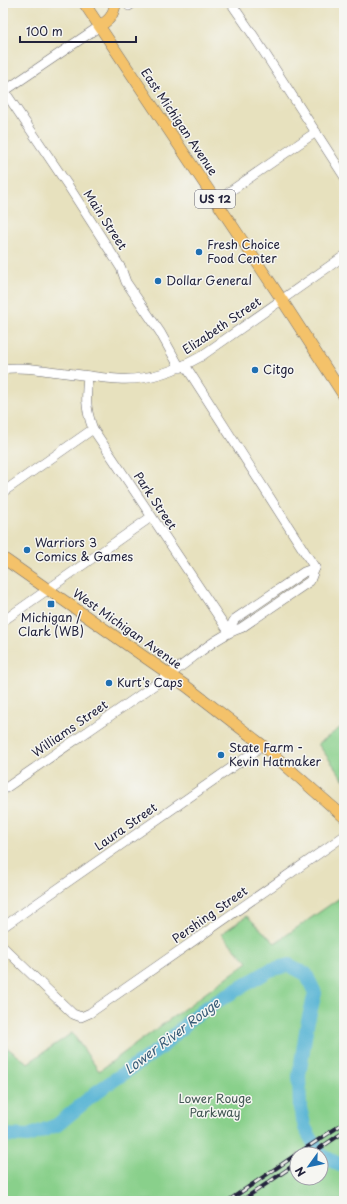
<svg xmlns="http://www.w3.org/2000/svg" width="347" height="1204" font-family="'Playpen Sans',sans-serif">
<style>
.green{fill:#89d08b;stroke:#567963;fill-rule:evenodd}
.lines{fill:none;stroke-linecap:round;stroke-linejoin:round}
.river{stroke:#56b4d4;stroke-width:14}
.minor-casing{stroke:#676569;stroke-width:10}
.major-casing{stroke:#676569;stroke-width:12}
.minor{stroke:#fff;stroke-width:9}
.major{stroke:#f4c26a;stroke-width:11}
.rail-casing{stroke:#22223b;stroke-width:4}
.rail{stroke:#f6f6f2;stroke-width:2.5;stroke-dasharray:8;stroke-linecap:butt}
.poi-dot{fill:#1f6fb2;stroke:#f6f6f2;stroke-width:1.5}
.labels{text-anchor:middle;stroke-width:3;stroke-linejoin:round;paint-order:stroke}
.shield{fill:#f6f6f2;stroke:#626272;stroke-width:1}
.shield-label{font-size:11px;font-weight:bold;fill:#22223b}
.street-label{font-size:12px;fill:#22223b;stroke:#f6f6f2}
.poi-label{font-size:12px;fill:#22223b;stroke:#f6f6f2;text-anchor:start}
.park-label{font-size:12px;fill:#415653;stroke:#f6f6f2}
.water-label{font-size:13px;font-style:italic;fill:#375c78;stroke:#f6f6f2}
</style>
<rect width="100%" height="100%" fill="#f6f6f2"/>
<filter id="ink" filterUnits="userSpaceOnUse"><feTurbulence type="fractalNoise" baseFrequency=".025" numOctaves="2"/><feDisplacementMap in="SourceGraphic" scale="8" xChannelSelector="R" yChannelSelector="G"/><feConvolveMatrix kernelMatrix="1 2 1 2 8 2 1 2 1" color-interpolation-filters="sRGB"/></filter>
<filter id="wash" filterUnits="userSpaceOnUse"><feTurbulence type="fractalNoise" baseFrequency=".012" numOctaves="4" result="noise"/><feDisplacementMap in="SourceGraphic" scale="16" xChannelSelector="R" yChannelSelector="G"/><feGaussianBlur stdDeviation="0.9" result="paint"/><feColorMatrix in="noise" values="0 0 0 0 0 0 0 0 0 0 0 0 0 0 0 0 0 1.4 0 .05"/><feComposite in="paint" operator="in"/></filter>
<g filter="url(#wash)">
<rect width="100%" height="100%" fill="#e7e1be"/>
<g class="green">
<path d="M344,725v55l-26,-36z"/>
<path d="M344,895v306h-341v-156l25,18 44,-30 27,38 149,-109 -27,-28 26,-18 28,27zM297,1154h24v24h-24z"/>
</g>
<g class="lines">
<g class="river">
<path d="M3,1135l25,1 29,-11 41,-34 64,-44 29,-28 15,-11 64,-38 19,-5 17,9 9,19 -8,32 -8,51 1,32 5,20 15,26"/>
<path d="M321,1155l19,10h4"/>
</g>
</g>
</g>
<g filter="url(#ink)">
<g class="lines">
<defs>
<g id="minor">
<path d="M231,3l22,32 91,141"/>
<path d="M129,6l4,-3"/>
<path d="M3,89l66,98 52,81 5,14 34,50 20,36"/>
<path d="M3,92l97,-66"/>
<path d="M229,192l87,-60"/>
<path d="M185,365l130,203"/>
<path d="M3,369c18,-3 37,1 55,3 20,2 40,6 60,7 30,2 57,-8 82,-22l144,-101"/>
<path d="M88,376c-2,21 -3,32 5,53l136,203"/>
<path d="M3,492l90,-63"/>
<path d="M3,621l148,-104"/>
<path d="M229,632l4,-10 2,-3 69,-47 11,-4"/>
<path d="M3,790c56,-39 112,-77 167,-116 23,-15 46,-38 71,-46l69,-47 5,-13"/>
<path d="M3,927l251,-175 7,-8"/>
<path d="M3,947l70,67 8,3 9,-4 254,-177"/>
</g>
<g id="major">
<path d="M84,3l198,297 62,96"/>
<path d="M100,26c12,-8 12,-10 16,-23"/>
<path d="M3,558l183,128 75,58 83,73"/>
</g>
</defs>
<use href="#minor" class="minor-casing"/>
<use href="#major" class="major-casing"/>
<use href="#minor" class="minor"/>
<use href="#major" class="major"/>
<defs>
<g id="rail">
<path d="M297,1154l47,-31"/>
<path d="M311,1154l33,-22"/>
<path d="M228,1201l69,-47"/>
<path d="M241,1201l56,-38"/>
</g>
</defs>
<use href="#rail" class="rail-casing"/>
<use href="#rail" class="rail"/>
</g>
</g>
<g class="poi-dot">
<circle cx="199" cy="252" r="4"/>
<circle cx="158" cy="281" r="4"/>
<circle cx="255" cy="370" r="4"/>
<circle cx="27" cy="550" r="4"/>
<rect x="47" y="600" width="8" height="8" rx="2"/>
<circle cx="109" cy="683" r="4"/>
<circle cx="221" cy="755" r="4"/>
</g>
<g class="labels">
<rect class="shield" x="195" y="190" width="40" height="18" rx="3"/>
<g class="shield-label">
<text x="215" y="203">US 12</text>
</g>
<g class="street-label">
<text transform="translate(179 122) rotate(56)" y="4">East Michigan Avenue</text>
<text transform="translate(105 220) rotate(57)" y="4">Main Street</text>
<text transform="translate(222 326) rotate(-34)" y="4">Elizabeth Street</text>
<text transform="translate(155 501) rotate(56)" y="4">Park Street</text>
<text transform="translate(127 629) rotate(35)" y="4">West Michigan Avenue</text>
<text transform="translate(70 729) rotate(-35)" y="4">Williams Street</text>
<text transform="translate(126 827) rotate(-35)" y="4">Laura Street</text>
<text transform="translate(210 915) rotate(-35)" y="4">Pershing Street</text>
</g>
<g class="poi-label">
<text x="207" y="249">Fresh Choice<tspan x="207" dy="14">Food Center</tspan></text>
<text x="166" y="285">Dollar General</text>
<text x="263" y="374">Citgo</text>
<text x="35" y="547">Warriors 3<tspan x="35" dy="14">Comics &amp; Games</tspan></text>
<text x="51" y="622" text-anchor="middle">Michigan /<tspan x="51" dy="14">Clark (WB)</tspan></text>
<text x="117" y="687">Kurt's Caps</text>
<text x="229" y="752">State Farm -<tspan x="229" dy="14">Kevin Hatmaker</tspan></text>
</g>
<g class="park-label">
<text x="215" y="1103">Lower Rouge<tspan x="215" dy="14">Parkway</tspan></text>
</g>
<g class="water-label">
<text transform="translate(172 1036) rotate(-37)" y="5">Lower River Rouge</text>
</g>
</g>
<rect width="347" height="1204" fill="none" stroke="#f6f6f2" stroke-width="16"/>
<g transform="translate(309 1166) rotate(237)"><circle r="19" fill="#f6f6f2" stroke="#a1a1a9"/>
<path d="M0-3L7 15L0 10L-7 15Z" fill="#1f6fb2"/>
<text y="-6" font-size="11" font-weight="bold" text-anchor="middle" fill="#22223b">N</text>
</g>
<path d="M20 36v6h116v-6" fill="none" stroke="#22223b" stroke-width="2"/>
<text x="26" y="36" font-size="12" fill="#22223b" stroke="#f6f6f2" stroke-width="3" paint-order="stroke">100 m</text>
</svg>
